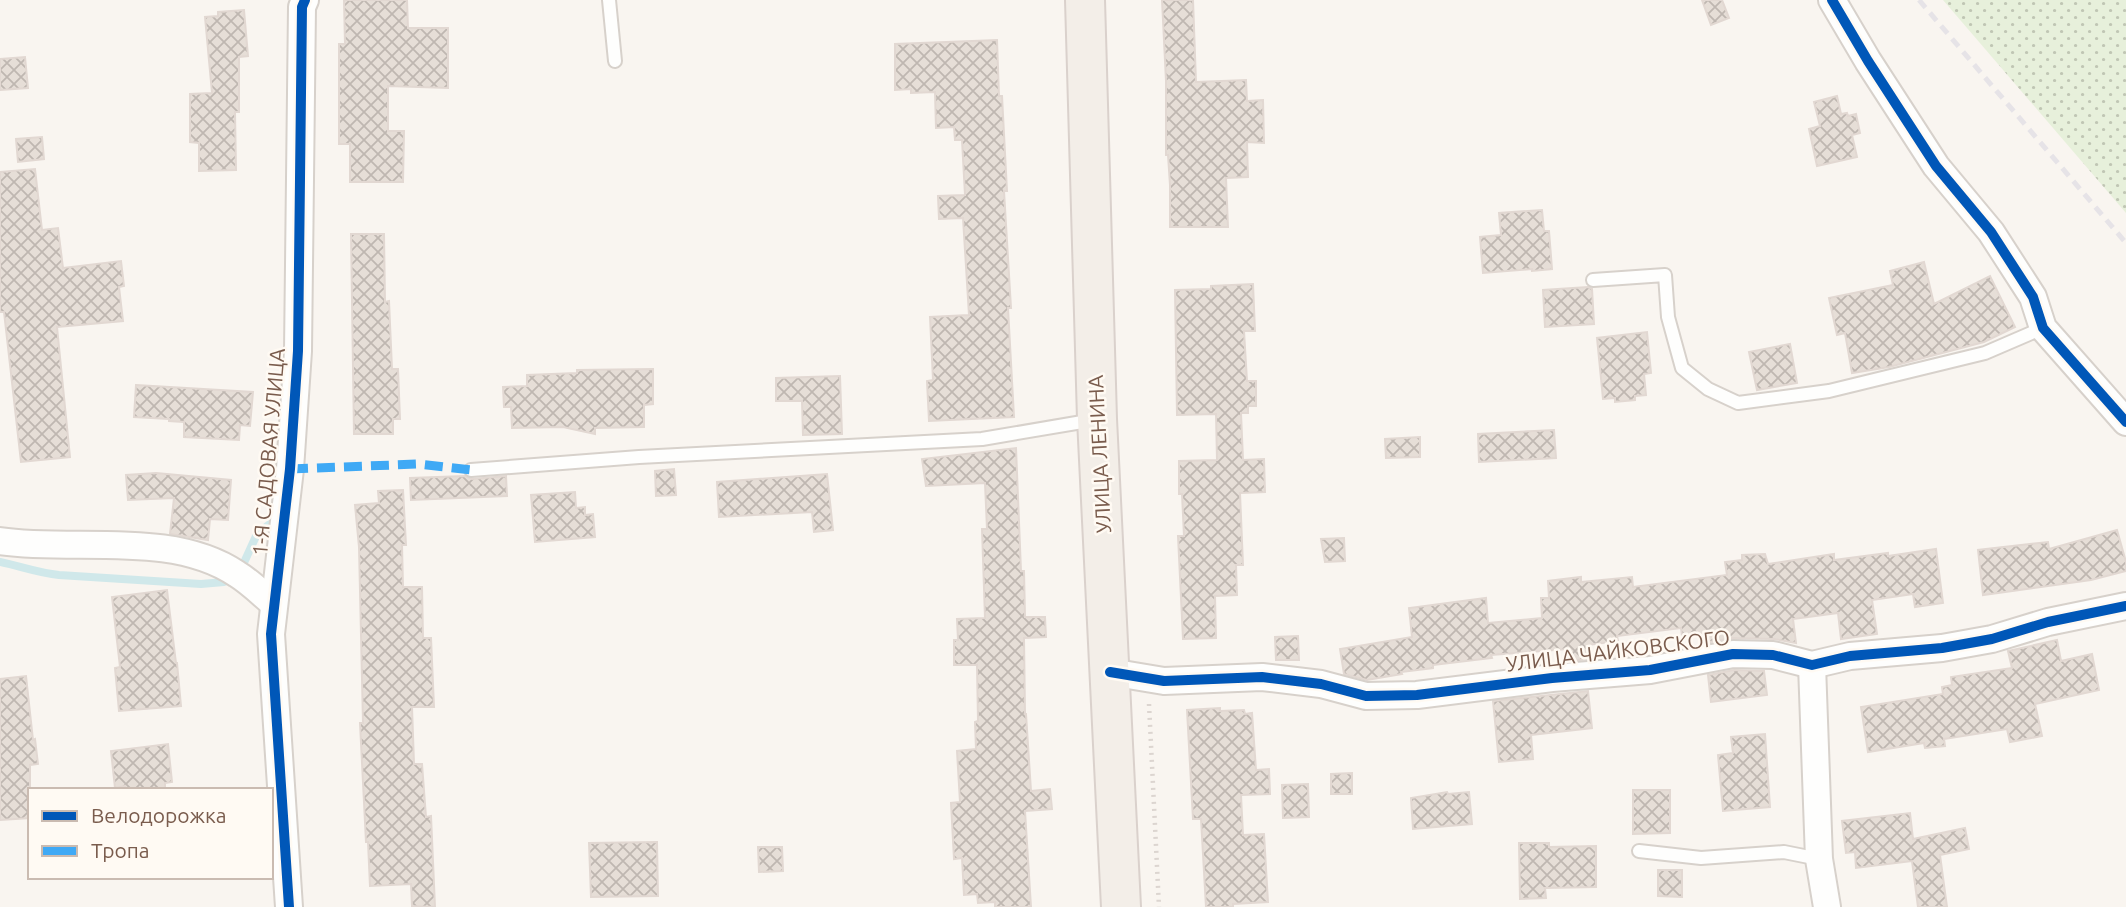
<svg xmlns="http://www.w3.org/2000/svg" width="2126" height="907" font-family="Ubuntu,sans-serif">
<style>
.grass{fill:url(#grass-dots)}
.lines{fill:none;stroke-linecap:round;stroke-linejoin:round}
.stream{stroke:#d0e8ea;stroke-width:8}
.building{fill:url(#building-cross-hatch);stroke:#e2d8d2;stroke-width:2}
.lane-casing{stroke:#d7d1cb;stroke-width:16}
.street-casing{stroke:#d7d1cb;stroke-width:30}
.primary-casing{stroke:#dad1cc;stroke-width:42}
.path{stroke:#dcd5d0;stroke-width:4.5;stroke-dasharray:2 5;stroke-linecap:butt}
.lane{stroke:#fefefd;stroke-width:12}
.street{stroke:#fefefd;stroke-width:26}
.primary{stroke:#f3eee8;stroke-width:38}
.rail{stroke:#e6e3e7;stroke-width:5;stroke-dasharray:10 7;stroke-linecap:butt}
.quiet{stroke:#3fa9f5;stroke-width:9;stroke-dasharray:18 9;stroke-linecap:butt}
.cycleway-casing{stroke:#fffaf3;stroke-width:15}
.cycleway{stroke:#0057b8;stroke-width:10}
.labels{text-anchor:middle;stroke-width:5;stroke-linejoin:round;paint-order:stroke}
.street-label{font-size:21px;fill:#7a5c4d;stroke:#fffaf3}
</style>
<defs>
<pattern id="grass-dots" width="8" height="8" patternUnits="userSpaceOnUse" patternTransform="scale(1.75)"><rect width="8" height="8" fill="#e7f0db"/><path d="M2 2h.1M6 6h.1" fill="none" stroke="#c0c6b4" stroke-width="1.8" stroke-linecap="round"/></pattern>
<pattern id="building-cross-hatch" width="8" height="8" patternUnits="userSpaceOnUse" patternTransform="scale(1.75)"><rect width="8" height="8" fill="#e6ded7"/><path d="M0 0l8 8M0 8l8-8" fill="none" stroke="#bfb7b1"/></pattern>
</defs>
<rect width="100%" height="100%" fill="#f9f5f0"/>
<path class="grass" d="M1943,0h183v213z"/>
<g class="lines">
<g class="stream">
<path d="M0,562c20,4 38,11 59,13l142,9 23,-2"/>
<path d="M242,567l15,-33 15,-12"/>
</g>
</g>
<g class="building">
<path d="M344,0h63l1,28h40v60l-60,-2v45h16l-1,51h-53v-38h-11v-100h6z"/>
<path d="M1162,0h31l3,82 50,-2 1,21 16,-1 1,43 -17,-1 1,35 -22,1 2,49h-58v-42l-2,-30h-2v-74z"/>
<path d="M1702,0h20l7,18 -18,7z"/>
<path d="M244,10l4,46 -9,1v55h-4l1,58 -37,1v-28l-9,-1v-48l22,-1 -7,-76 13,-1v-4z"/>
<path d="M997,40l2,56h3l5,95h-3l7,117h-3l6,109 -85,4 -2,-40 6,-1 -3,-63 39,-2 -6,-97 -24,1 -1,-23 27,-1 -3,-55h-7l-1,-13 -18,1 -1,-36 -24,1v-4l-16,1v-46z"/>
<path d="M25,57l3,31 -28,2v-31z"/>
<path d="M1837,96l4,18 6,-1 1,3 8,-2 4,19 -8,2 5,22 -40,9 -8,-37 11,-3 -6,-24z"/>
<path d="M42,137l2,22 -26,3 -2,-23z"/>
<path d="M35,169l7,61 16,-2 5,40 58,-7 3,25 -5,1 4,34 -66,6 13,130 -49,5 -17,-150h-4v-140z"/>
<path d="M1542,210l2,21h5l3,38 -20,2v-2l-49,4 -3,-36 21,-2 -2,-22z"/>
<path d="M351,234h33l1,68 4,-1 3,68h6l2,50h-7v15h-39z"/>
<path d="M1924,262l10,42 56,-28 25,51 -31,15 -95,25 -37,6 -7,-40 -8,2 -8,-37 64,-13 -3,-14z"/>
<path d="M1253,284l2,47h-11l3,50h9v25h-8v7h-7l2,47 21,-1 1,33 -25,1 3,72h-7l1,30 -22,1 1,42 -33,1 -5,-103h6l-2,-42h-3v-33l38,-1 -1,-46 -39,1 -2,-125 36,-1v-3z"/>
<path d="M1588,287l4,2 2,35 -49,3 -2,-37z"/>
<path d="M1647,332l4,41 -7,1 2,21 -11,1v4l-20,2v-4l-12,1 -6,-61z"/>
<path d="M1790,344l7,39 -40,7 -8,-38z"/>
<path d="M653,369v35l-9,1v22l-49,1v6l-32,-7 -51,1 -1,-21h-7l-1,-20 24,-1v-11l50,-2v-3z"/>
<path d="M840,376l2,58 -39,1 -1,-34h-26v-23z"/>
<path d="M136,385l117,7 -3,34 -10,-1 -1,15 -55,-3v-15l-15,-1v-2l-35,-2z"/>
<path d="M1554,430l2,28 -77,4 -1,-28z"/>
<path d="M1420,437v20l-34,1 -1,-19z"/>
<path d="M1016,448l5,123h3l1,46h20l1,20 -22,1 1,76h1l5,77 19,-2 2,20 -27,2 6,96h-36v-5l-17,1 -1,-9 -13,1 -2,-37 -8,1 -3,-56 9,-1 -3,-51 19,-2 -1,-27 3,-1 -1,-56h-23v-25h4l-1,-21 28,-1 -3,-89h5l-2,-46 -59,3 -4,-27z"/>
<path d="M674,469l2,26 -20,1 -1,-25z"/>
<path d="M156,473l75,7 -3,40 -18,-1 -2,21 -38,-6 4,-36 -46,2 -2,-25z"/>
<path d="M827,474l6,56 -19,2 -2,-20 -93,5 -2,-35z"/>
<path d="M465,476l7,3 34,-3 1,20 -96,4 -1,-22z"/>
<path d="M403,490l3,55h-4l1,42h19l1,51h8l3,69h-22l2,57h8l4,53 5,-1 4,91 -23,-1 -1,-22 -41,2 -2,-44h-2l-6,-119h3l-4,-176 -4,-42 24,-2 -1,-12z"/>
<path d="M575,492l1,16 9,-1v8l8,-1 2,23 -60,5 -4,-47z"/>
<path d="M2117,530l9,32v9l-35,9 -108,15 -5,-45 70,-8 1,7z"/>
<path d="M1344,538l1,23 -20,1 -4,-23z"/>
<path d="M1936,549l7,54 -28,4 -2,-13 -41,6 5,34 -36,5 -3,-26 -45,6 3,24 -22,-4 -41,-1 -29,5 -1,-9 -21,2 -1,-8 -64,8 1,5 -30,4 1,14 -21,2 -1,-12 -76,6 1,3 -59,7v3l-32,4 1,2 -35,6 -23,-6 -4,-25 72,-12 -3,-29 77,-10 2,25 54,-5 -1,-20h8l-1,-17 33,-4v5l51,-5 1,10 94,-12 -2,-13 17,-2v-5l23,-1 3,10 66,-10v6l54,-7v3z"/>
<path d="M167,590l9,73h1l4,43 -62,5 -4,-43 5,-1 -8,-70z"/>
<path d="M1298,636l1,24h-23l-1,-23z"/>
<path d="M2057,640l4,21 31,-7 7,36 -64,14 7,32 -32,6 -3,-13 -63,10 1,7 -20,2 -1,-5 -56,9 -7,-45 82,-13 -1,-7 10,-2 -1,-8 61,-9 -4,-17z"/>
<path d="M1734,670l30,1 3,24 -56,7 -3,-27z"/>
<path d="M26,676l7,64 2,-1 3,25 -8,1v53l-30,2v-141z"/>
<path d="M1588,691l4,37 -61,7 2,24 -34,3 -6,-61z"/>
<path d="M1220,708v3l24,-1 1,4 7,-1 4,57 13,-1 1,25 -29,1 2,40 21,-1 4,68 -35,2v3h-27l-5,-88h-8l-6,-109z"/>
<path d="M1765,734l5,73 -47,4 -5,-56 15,-2 -2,-16z"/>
<path d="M168,744l4,38 -7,1v7h-40v-4l-10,2 -4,-37z"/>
<path d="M1352,773v21h-21v-20z"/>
<path d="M1308,784l1,33 -26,1 -1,-33z"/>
<path d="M1633,790h37v43l-37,1z"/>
<path d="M1447,792l1,2 21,-2 3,32 -59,5 -2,-31z"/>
<path d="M1910,813l3,26 52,-11 4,21 -29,6 7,52h-29l-6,-46 -56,7 -1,-16 -9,1 -4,-32z"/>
<path d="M657,842l1,54 -67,1 -2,-54z"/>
<path d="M1519,843h30v4l47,-1v41l-51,1 1,10 -26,1z"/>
<path d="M758,847h24l1,24 -24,1z"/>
<path d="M1658,870h24v27l-24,-1z"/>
</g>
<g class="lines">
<defs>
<g id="lane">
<path d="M609,0l6,61"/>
<path d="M1593,280l72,-5 3,42 14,51 26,21 30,14 91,-12 156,-38 58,-25"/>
<path d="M471,470l168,-13 343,-18 112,-19"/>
<path d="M1639,851l62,7 83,-6 35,7"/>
</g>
<g id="street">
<path d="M1832,0l36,61 68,105 55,66 42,65 10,31 83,94"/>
<path d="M0,541c74,11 172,-11 237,33 13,8 25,20 37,30"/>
<path d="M1812,665l7,194 8,48"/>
<path d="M1110,672l54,9 98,-4 59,7 45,12 51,-1 135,-17 98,-8 83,-16 40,1 39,10 38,-9 92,-8 50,-9 56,-17 78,-16"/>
<path d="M289,907l-18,-273 19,-165 8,-118 4,-344 3,-7"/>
</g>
<path id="primary" d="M1085,0l12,419 24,488"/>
</defs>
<use href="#lane" class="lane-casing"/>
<use href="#street" class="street-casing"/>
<use href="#primary" class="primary-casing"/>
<path class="path" d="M1149,704l10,203"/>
<use href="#lane" class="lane"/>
<use href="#street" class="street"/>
<use href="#primary" class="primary"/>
<path class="rail" d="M1919,0l207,243"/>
<path class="quiet" d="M290,469l129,-5 52,6"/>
<defs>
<g id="cycleway">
<path d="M1832,0l36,61 68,105 55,66 42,65 10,31 83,94"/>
<path d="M1110,672l54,9 98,-4 59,7 45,12 51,-1 135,-17 98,-8 83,-16 40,1 39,10 38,-9 92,-8 50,-9 56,-17 78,-16"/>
<path d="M289,907l-18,-273 19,-165 8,-118 4,-344 3,-7"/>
</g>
</defs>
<use href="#cycleway" class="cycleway-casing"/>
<use href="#cycleway" class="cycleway"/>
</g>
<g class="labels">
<g class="street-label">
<text transform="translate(269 452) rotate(-85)" y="7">1-Я САДОВАЯ УЛИЦА</text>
<text transform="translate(1100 454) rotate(-93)" y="7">УЛИЦА ЛЕНИНА</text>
<text transform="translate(1618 651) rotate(-7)" y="7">УЛИЦА ЧАЙКОВСКОГО</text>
</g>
</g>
<rect x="28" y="788" width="245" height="91" fill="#fffaf3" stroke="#cabbb1" stroke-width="2"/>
<rect x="42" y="811" width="35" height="10" fill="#0057b8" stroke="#cabbb1" stroke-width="2"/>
<text x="91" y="823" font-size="21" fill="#7a5c4d">Велодорожка</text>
<rect x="42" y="846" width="35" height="10" fill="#3fa9f5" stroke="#cabbb1" stroke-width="2"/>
<text x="91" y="858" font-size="21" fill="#7a5c4d">Тропа</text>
</svg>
